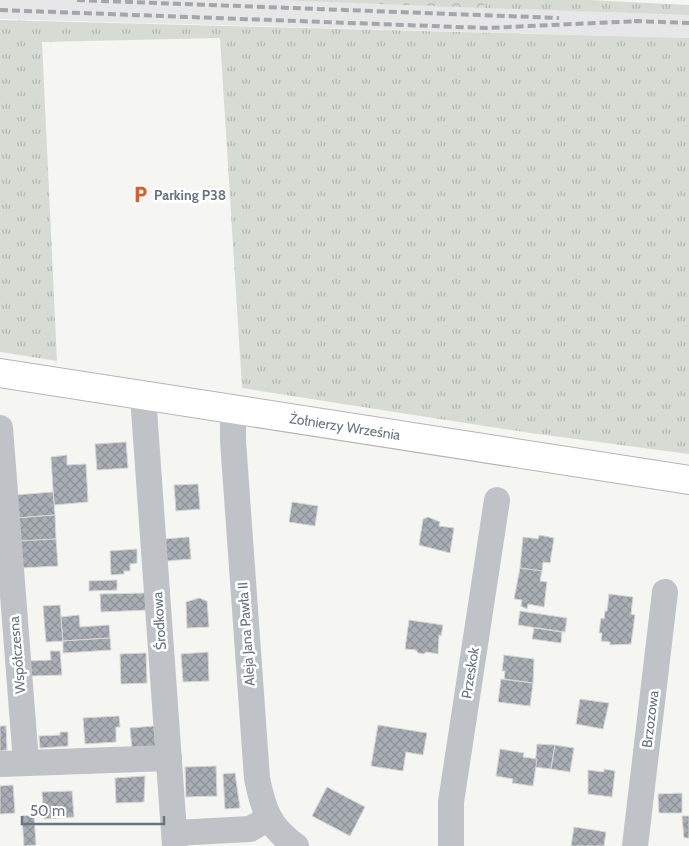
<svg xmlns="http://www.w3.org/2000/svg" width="689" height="846" font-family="Cabin,sans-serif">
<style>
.built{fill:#e6e7e6}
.grass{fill:url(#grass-tufts)}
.forest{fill:url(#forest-crowns)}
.building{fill:url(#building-cross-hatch);stroke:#d7d7d5}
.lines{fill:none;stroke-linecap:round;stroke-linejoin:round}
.major-casing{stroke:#b2b6ba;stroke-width:30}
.minor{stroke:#bfc2c6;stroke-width:26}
.major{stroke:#fff;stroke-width:28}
.rail{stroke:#a2a7ac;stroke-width:4;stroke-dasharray:8 4;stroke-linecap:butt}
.labels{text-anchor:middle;stroke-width:5;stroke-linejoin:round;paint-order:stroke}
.poi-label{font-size:14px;font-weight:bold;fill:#667481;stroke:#fff;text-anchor:start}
.street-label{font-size:14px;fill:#667481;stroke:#fff}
</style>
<defs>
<pattern id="grass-tufts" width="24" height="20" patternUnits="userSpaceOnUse" patternTransform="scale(1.25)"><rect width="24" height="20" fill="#d6dcd4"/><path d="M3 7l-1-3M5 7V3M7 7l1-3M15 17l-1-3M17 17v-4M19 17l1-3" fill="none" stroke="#b1b7b1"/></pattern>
<pattern id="forest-crowns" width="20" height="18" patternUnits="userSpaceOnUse" patternTransform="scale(1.25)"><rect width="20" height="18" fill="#d6dcd4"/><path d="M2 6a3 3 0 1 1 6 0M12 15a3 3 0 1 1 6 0" fill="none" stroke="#b1b7b1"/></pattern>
<pattern id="building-cross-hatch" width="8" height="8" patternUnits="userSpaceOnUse" patternTransform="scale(1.25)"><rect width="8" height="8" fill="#a8aeb4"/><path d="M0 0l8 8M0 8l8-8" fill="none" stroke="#8d9298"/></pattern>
</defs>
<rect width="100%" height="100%" fill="#f5f6f2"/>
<path class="built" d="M0,0h275l414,15v23l-689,-19z"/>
<g class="grass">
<path d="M484,0h105l100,5v10l-205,-7z"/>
<path d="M0,20l689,18v416l-159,-21 -288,-45 -22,-350 -178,4 15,319 -57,-9z"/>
</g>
<path class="forest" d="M275,0h209v8z"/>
<g class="building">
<path d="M126,442l2,26 -31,2 -2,-26z"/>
<path d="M67,455v10l19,-1 2,38 -34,3 -3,-48z"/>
<path d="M198,484l2,25 -24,2 -2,-26z"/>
<path d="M53,492l2,23 -38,3 -2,-23z"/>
<path d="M292,502l26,4 -3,20 -26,-4z"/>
<path d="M55,515l1,24 -37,2 -2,-23z"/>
<path d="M428,517l12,5 -1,4 15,2 -4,25 -31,-8 4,-26z"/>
<path d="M539,535l15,3 -4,25 -7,-1 -1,9 -22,-3 3,-31 15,2z"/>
<path d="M189,537l2,22 -24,2 -2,-22z"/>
<path d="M56,539l2,27 -38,2 -1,-27z"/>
<path d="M137,549v14l-7,1v7h-6v3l-13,1 -1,-24z"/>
<path d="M520,568l22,3 -2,10 7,1 -3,25 -16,-3 -1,5 -6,-3 1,-6 -8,-1z"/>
<path d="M117,580v10l-28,1v-10z"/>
<path d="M147,593l1,17 -47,2 -1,-18z"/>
<path d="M609,594l24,3 -2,17 4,1 -4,29 -21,1v-3l-9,-1 1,-8h-3l2,-15 3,1 1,-8h2z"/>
<path d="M199,598l8,3 2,26 -22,1 -1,-26z"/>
<path d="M60,605l3,36 -17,1 -3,-36z"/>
<path d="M520,611l47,7 -2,14 -47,-7z"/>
<path d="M79,615l1,12 29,-2 1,13 -47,3 -2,-24z"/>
<path d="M409,620l34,5 -2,11 -2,-1 -1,19 -11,-2 -4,2 -5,-1 -2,-3 -11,-1z"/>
<path d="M534,628l28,4 -1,11 -29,-4z"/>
<path d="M110,638l1,12 -48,3v-12z"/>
<path d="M50,651h10l2,24 -32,1 -1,-15 22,-1z"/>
<path d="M208,652l1,29 -26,1 -2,-28z"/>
<path d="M146,653l1,30 -26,1 -1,-30z"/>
<path d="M504,655l30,4 -1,24 -29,-4 1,-8h-3z"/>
<path d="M501,679l32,4 -3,23 -32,-4z"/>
<path d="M580,699l29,4 -6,26 -27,-5z"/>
<path d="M119,716l1,11h-4v15l-31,2 -2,-26z"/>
<path d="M378,725l49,8 -4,22 -17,-3 -3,19 -32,-5z"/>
<path d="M0,726h6l1,24 -7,1z"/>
<path d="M154,726l2,23 -24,1 -2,-22z"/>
<path d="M60,732h8v14l-28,2 -1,-12 21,-1z"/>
<path d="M537,744l18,1 -4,24 -16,-2z"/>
<path d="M555,745l19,3 -4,24 -19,-3z"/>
<path d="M500,749l24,4 -1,4 14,2 -4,27 -21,-3 1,-4 -17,-3z"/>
<path d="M216,766l1,30 -31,1 -1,-30z"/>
<path d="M604,769l11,2 -3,26 -24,-3v-24l16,2z"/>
<path d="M235,773l5,35 -15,1 -2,-35z"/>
<path d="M145,776l-1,26 -28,1 -1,-25z"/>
<path d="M13,785l2,28 -15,1v-28z"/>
<path d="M327,787l38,20 -15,29 -38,-20z"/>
<path d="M72,791l2,26 -30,2 -2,-27z"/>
<path d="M682,793v20h-23l-1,-19z"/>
<path d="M34,815l2,30 -12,1 -2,-30z"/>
<path d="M682,816h7v22h-5z"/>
<path d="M574,827l32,5 -2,14h-33z"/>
</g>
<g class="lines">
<defs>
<g id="major">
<path id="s1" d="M0,373l689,107"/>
</g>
</defs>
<use href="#major" class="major-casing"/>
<g class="minor">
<path d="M143,396l32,450"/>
<path d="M233,408v33l24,337c6,31 12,49 39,68"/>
<path d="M0,428l26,334"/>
<path d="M0,764l169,-6"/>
<path d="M175,833l75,-4 19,-11"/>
<path d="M451,846v-44l46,-302"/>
<path d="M635,846l30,-254"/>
</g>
<use href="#major" class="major"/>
<g class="rail">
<path d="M77,0l482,18"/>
<path d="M0,10l486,18 154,-7"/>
<path d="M634,21l55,2"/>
</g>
</g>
<defs>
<symbol id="parking-bare" viewBox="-9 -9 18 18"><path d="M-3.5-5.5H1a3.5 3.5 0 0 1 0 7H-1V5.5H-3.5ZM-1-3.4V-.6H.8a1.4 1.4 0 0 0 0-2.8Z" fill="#d76030" stroke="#fff" stroke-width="2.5" paint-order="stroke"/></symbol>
</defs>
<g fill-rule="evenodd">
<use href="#parking-bare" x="128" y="182" width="25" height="25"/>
</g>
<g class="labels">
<g class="poi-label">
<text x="154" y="200">Parking P38</text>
</g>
<g class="street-label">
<text dy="5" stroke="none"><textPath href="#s1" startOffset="349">Żołnierzy Września</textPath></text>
<text transform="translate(159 621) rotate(-94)" y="5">Środkowa</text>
<text transform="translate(246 634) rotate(-94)" y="5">Aleja Jana Pawła II</text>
<text transform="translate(17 655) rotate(-95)" y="5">Współczesna</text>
<text transform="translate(470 673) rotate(-81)" y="5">Przeskok</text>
<text transform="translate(650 719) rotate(-83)" y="5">Brzozowa</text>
</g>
</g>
<path d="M22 816v8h142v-8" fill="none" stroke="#667481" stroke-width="2.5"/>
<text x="30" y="816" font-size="15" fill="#667481" stroke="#ffffff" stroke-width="4" paint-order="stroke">50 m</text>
</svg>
